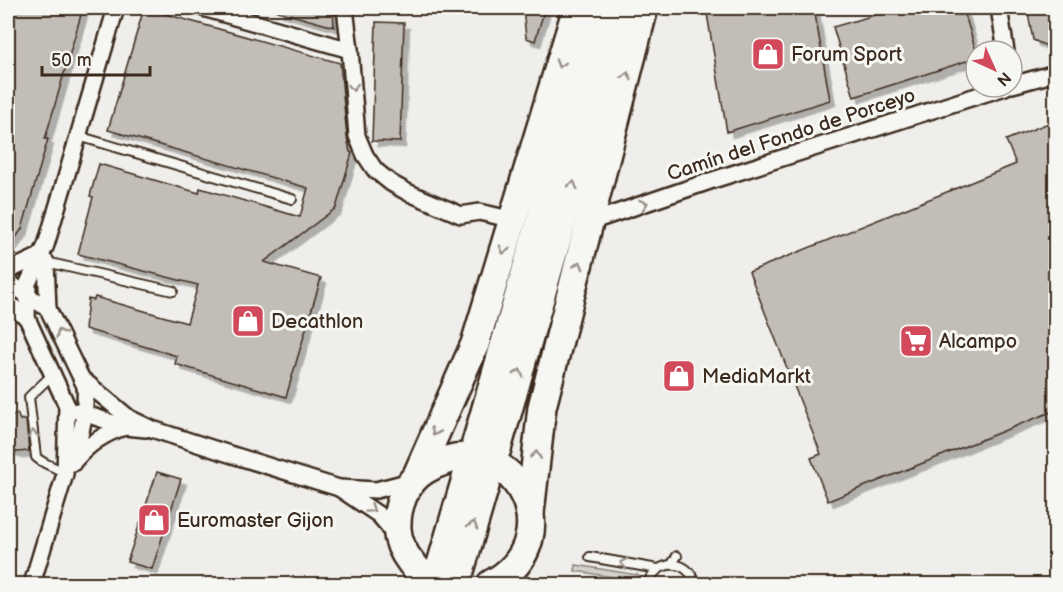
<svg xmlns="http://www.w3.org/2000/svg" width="1063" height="592" font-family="'Balsamiq Sans',sans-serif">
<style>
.green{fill:#d4d1cc;stroke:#887e75;stroke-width:1.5}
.building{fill:#c2bdb7;stroke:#3b2a1e;stroke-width:1.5;filter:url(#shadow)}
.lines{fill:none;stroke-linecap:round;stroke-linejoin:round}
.lane-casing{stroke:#3b2a1e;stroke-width:12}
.street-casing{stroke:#3b2a1e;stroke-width:20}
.highway-casing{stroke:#3b2a1e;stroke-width:32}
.lane{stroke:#f6f6f2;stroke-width:8}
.street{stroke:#f6f6f2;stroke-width:15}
.highway{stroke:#f6f6f2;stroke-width:27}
.oneway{stroke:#989088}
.labels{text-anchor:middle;stroke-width:6;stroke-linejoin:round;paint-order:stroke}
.poi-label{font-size:20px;fill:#3b2a1e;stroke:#f6f6f2;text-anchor:start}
.street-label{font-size:20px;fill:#3b2a1e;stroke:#f6f6f2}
</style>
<defs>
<filter id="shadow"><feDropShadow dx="5.5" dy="5.5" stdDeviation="0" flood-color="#0004"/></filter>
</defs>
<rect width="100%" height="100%" fill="#efeeea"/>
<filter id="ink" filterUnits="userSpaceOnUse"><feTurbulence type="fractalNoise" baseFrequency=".0167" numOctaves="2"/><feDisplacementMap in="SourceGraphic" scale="12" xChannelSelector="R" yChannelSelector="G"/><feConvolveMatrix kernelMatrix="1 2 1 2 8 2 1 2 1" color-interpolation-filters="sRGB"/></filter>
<g filter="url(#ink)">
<path class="green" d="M576,565l62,10 -1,6 -62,-10z"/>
<g class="building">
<path d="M8,8h75l-38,131h3l-26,90 -14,20z"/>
<path d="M144,8l196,55 7,74 3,15 2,1 -16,55 -72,54 57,16 -35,119 -111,-33 2,-8 -92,-27 3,-30 6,1 1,-3 92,26 11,-38 -120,-31 15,-57 -3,-1 9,-32 100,29 1,-5 100,29 8,-29 -200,-58z"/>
<path d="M278,8h55l1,19 -57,-16z"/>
<path d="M523,8h22l-10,33 -9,-3z"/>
<path d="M706,8h108l16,92 -103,32z"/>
<path d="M899,8h64l13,43v7l-122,39 -21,-70z"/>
<path d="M1027,8h29v35l-12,2 -11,-5z"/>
<path d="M376,22l28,1 -4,119 -28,-1z"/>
<path d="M1056,120v290l-228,91 -17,-43 10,-4 -72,-182 267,-108 -10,-24z"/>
<path d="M17,413l3,7h6l3,31 -12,1 -9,-3v-31z"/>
<path d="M157,472l24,7 -29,90 -25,-7z"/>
</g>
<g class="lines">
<defs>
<g id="lane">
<path d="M78,136l214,63"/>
<path d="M46,262l127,29"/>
<path d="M52,375l-23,22 7,60c8,8 19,9 28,16"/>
<path d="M590,557l68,12"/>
<path d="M672,564l5,-8"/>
<path d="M648,584c7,-24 41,-27 47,0"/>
</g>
<g id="street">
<path d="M203,8l147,42"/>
<path d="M345,8l5,42 7,86 8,19 10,15 16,13 16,9 54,23 18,-3 22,5 12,5"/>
<path d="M999,8l7,43"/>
<path d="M1012,85l44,-12"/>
<path d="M590,222l123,-42 292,-93"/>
<path d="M46,262l2,47"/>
<path d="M8,271l32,-15"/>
<path d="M8,282l40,27 37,77c2,27 -5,51 -12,77"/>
<path d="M8,303l19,15 40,88 -2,68 -33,110"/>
<path d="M27,318l1,-35 18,-38 70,-237"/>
<path d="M82,379l47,39 23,11 71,23 116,36 37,2 35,-9"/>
<path d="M77,411l48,16 21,2"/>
<path d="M75,460c14,-16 29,-27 50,-33"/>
<path d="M339,488l40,27 17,20"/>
</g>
<g id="highway">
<path d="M476,443l126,-435"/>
<path d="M497,449l126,-441"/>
<path d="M417,475l58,-131 102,-336"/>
<path d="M530,513l12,-106 102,-399"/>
<path d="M441,564l26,-89"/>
<path d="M460,571l27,-92"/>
<path d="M440,584c-22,-8 -41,-31 -43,-55 -1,-22 8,-47 28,-59 83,-52 152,68 66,114"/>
</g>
</defs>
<use href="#lane" class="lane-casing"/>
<use href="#street" class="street-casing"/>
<use href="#highway" class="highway-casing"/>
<use href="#lane" class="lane"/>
<use href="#street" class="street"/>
<use href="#highway" class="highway"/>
</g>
<defs><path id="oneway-chevron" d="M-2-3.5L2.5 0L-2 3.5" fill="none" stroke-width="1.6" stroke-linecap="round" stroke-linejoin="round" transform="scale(1.5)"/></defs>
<g class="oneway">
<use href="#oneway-chevron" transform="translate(560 64) rotate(107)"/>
<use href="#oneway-chevron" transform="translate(627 76) rotate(-76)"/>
<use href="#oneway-chevron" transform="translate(353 87) rotate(86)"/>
<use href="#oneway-chevron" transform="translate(573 185) rotate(-74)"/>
<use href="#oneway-chevron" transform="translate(644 204) rotate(-19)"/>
<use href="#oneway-chevron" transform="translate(504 250) rotate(107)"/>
<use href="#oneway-chevron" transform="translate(579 265) rotate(-75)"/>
<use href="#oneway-chevron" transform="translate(60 333) rotate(-116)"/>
<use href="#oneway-chevron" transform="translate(519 373) rotate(-74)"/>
<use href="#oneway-chevron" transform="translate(435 432) rotate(114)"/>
<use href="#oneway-chevron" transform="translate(33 434) rotate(-96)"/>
<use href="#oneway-chevron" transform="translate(536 455) rotate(-83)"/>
<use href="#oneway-chevron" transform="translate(371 509) rotate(34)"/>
<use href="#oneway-chevron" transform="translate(473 525) rotate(-73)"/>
<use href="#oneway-chevron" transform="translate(624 563) rotate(-170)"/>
</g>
</g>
<defs>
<symbol id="shop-square" viewBox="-11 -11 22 22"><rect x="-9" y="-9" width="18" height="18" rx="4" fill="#d1495b" stroke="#f6f6f2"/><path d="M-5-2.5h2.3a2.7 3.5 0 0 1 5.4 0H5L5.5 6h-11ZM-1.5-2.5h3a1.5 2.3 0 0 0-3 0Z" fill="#fff"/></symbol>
<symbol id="supermarket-square" viewBox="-11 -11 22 22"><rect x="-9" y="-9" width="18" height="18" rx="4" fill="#d1495b" stroke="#f6f6f2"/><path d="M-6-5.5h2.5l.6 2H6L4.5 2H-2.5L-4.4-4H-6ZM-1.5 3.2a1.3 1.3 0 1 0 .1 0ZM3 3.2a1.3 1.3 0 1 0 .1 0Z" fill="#fff"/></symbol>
</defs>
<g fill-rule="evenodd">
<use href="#shop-square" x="749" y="35" width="38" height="38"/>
<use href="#shop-square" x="229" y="302" width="38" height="38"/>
<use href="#supermarket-square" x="897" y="322" width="38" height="38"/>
<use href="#shop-square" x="660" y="357" width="38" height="38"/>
<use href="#shop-square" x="135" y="501" width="38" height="38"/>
</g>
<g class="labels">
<g class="poi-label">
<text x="791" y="61">Forum Sport</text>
<text x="271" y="328">Decathlon</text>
<text x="939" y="348">Alcampo</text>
<text x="702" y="383">MediaMarkt</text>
<text x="177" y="527">Euromaster Gijon</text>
</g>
<g class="street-label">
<text transform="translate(791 134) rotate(-18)" y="7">Camín del Fondo de Porceyo</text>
</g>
</g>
<rect width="1063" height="592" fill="none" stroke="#f6f6f2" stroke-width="30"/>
<rect x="15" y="15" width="1033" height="562" fill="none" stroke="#3b2a1e" stroke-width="2" filter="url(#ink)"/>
<g transform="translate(994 69) rotate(135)"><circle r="28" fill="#f6f6f2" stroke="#aba49d" stroke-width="1.5"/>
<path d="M0-4.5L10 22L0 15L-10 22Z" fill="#d1495b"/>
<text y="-9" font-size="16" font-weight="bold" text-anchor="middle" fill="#3b2a1e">N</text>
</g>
<path d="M42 66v9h108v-9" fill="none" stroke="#3b2a1e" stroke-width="3"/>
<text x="51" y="66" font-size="18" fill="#3b2a1e" stroke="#f6f6f2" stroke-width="4.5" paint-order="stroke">50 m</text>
</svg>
